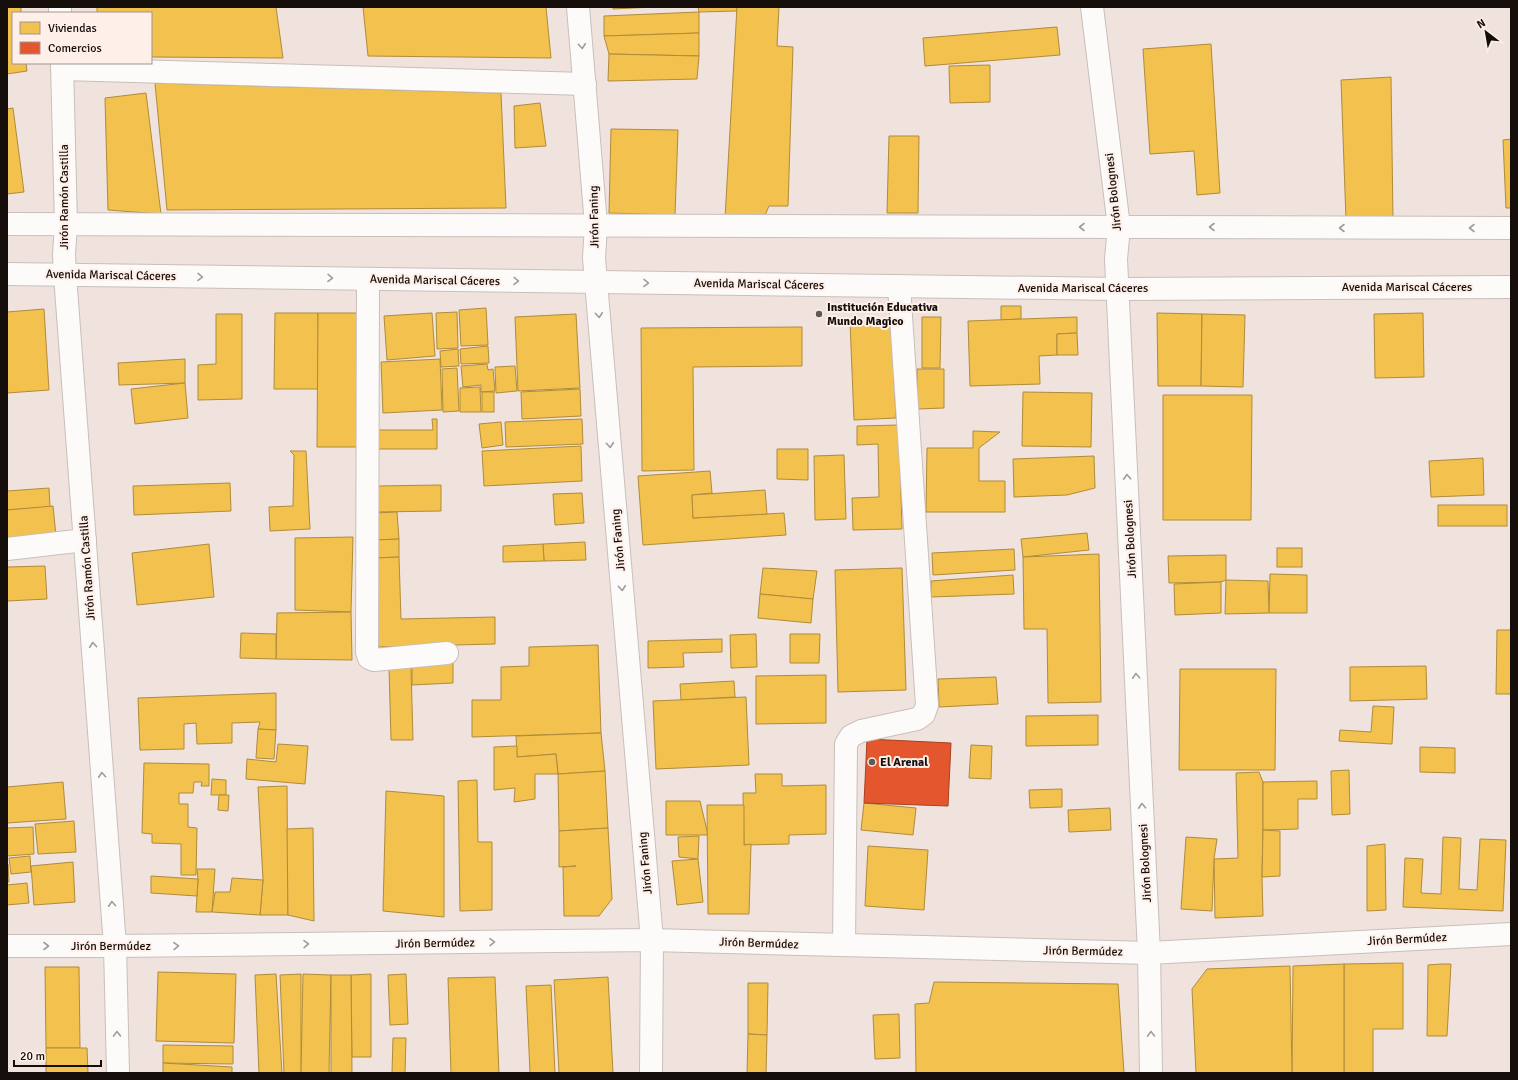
<svg xmlns="http://www.w3.org/2000/svg" width="1518" height="1080" font-family="Signika,sans-serif">
<style>
.homes{fill:#f2c14e;stroke:#b08b3a}
.shops{fill:#e4572e;stroke:#a64123}
.lines{fill:none;stroke-linecap:round;stroke-linejoin:round}
.minor-casing{stroke:#c9bfba;stroke-width:24}
.secondary-casing{stroke:#c9bfba;stroke-width:24}
.minor{stroke:#fdfbfa;stroke-width:22}
.secondary{stroke:#fdfbfa;stroke-width:22}
.oneway{stroke:#a09c9a}
.poi-dot{fill:#625854;stroke:#feefe9;stroke-width:1.5}
.labels{text-anchor:middle;stroke-width:4;stroke-linejoin:round;paint-order:stroke}
.street-label{font-size:12px;fill:#150d0a;stroke:#feefe9}
.poi-label{font-size:12px;font-weight:bold;fill:#150d0a;stroke:#feefe9;text-anchor:start}
</style>
<rect width="100%" height="100%" fill="#f0e2dd"/>
<g class="homes">
<path d="M7,7h14v6h-8v50h13l1,8 -20,3z"/>
<path d="M97,7h179l7,51 -132,-1v-44h-54z"/>
<path d="M363,7h183l5,51 -183,-2z"/>
<path d="M613,7h40l-40,2z"/>
<path d="M698,7h39v4l-38,1z"/>
<path d="M737,7h42l-2,39 16,1 -5,159h-19l-6,14 -38,-2z"/>
<path d="M699,12v21l-95,3v-20z"/>
<path d="M1057,27l3,28 -135,11 -2,-28z"/>
<path d="M699,33v23l-90,-2 -5,-18z"/>
<path d="M1211,44l9,149 -23,2 -3,-44 -44,3 -7,-105z"/>
<path d="M609,54l90,2 -2,23 -89,2z"/>
<path d="M990,65v37l-40,1 -1,-37z"/>
<path d="M1391,77l2,143h-47l-5,-140z"/>
<path d="M155,83l346,10 5,115 -339,2z"/>
<path d="M146,93l15,121 -53,-4 -3,-112z"/>
<path d="M540,103l6,43 -31,2 -1,-42z"/>
<path d="M13,108l11,84 -17,2v-85z"/>
<path d="M611,129l67,1 -3,85 -66,-2z"/>
<path d="M889,136h30l-1,77h-31z"/>
<path d="M1511,139v69h-5l-3,-68z"/>
<path d="M1001,306h20v13l-20,1z"/>
<path d="M486,308l2,37 -27,1 -2,-36z"/>
<path d="M44,309l5,81 -42,3v-81z"/>
<path d="M457,312l1,36 -21,1 -1,-36z"/>
<path d="M275,313h43v76h-44z"/>
<path d="M318,313h42l-2,134h-41z"/>
<path d="M432,313l3,43 -48,4 -3,-44z"/>
<path d="M1157,313l45,1 -1,72h-43z"/>
<path d="M1423,313l1,64 -49,1 -1,-64z"/>
<path d="M216,314h26v85l-44,1v-35l18,-1z"/>
<path d="M576,314l4,74 -62,3 -3,-74z"/>
<path d="M1202,314l43,1 -2,72 -42,-1z"/>
<path d="M922,317h19l-1,51h-18z"/>
<path d="M1077,317v16l-20,1v21l-18,1 1,28 -70,2 -2,-65z"/>
<path d="M891,320l5,98 -42,2 -4,-98z"/>
<path d="M802,327v39l-109,1 1,103 -52,1 -1,-143z"/>
<path d="M1077,333l1,22h-21v-21z"/>
<path d="M488,346l1,17 -28,1 -1,-15z"/>
<path d="M458,349l1,17 -18,1 -1,-16z"/>
<path d="M185,359v24l-66,2 -1,-22z"/>
<path d="M440,359l2,51 -59,3 -2,-51z"/>
<path d="M487,364l1,6 5,-1 2,22 -14,1v-7l-18,2 -2,-21z"/>
<path d="M515,366l2,25 -21,2 -1,-26z"/>
<path d="M457,368l2,43 -16,1 -1,-43z"/>
<path d="M917,369h27v39l-27,1z"/>
<path d="M185,383l3,35 -53,6 -4,-35z"/>
<path d="M480,387l1,25h-21v-24z"/>
<path d="M580,389l1,27 -59,3 -1,-27z"/>
<rect x="482" y="392" width="12" height="20"/>
<path d="M1023,392l69,1 -1,54 -69,-1z"/>
<path d="M1163,395h89l-1,125h-88z"/>
<path d="M432,419h5v30h-60l-1,-19h57z"/>
<path d="M582,419l1,25 -77,3 -1,-25z"/>
<path d="M501,422l2,23 -21,3 -3,-24z"/>
<path d="M899,425l3,104 -49,1 -1,-32 27,-1 -1,-53 -21,1v-19z"/>
<path d="M973,431l27,1 -21,16v33h26v31h-79l1,-64h46z"/>
<path d="M581,446l1,35 -98,5 -2,-35z"/>
<path d="M777,449h31v31l-31,-1z"/>
<path d="M290,451h16l4,78 -40,2 -1,-24 24,-1 1,-51z"/>
<path d="M844,455l2,64 -31,1 -1,-64z"/>
<path d="M1094,456l1,32 -28,7 -53,2 -1,-38z"/>
<path d="M1483,458l1,37 -53,2 -2,-36z"/>
<path d="M710,471l2,22 -20,2 1,23 91,-5 2,22 -143,10 -5,-69z"/>
<path d="M230,483l1,28 -97,4 -1,-29z"/>
<path d="M441,485v26l-64,1v-26z"/>
<path d="M49,488l1,19 -43,3v-19z"/>
<path d="M765,490l2,24 -74,4 -1,-23z"/>
<path d="M582,493l2,30 -29,2 -2,-31z"/>
<rect x="1438" y="505" width="69" height="21"/>
<path d="M53,506l3,30 -49,5v-31z"/>
<path d="M397,512l2,27 -24,1 -1,-27z"/>
<path d="M1087,533l2,17 -66,7 -2,-18z"/>
<path d="M353,537l-2,75 -56,-2v-72z"/>
<path d="M399,539v18l-24,1v-18z"/>
<path d="M585,542l1,18 -42,1 -1,-17z"/>
<path d="M209,544l5,53 -77,8 -5,-52z"/>
<path d="M543,544l1,17 -41,1v-16z"/>
<rect x="1277" y="548" width="25" height="19"/>
<path d="M1014,549l1,21 -82,5 -1,-22z"/>
<path d="M1099,554l2,148 -53,1 -1,-74h-23l-1,-72z"/>
<path d="M1226,555v25l-5,2 -52,1 -1,-27z"/>
<path d="M399,557l2,62 94,-2v27l-118,3 -2,-89z"/>
<path d="M45,566l2,33 -40,2v-34z"/>
<path d="M763,568l54,3 -4,28 -53,-5z"/>
<path d="M902,568l4,122 -68,2 -3,-122z"/>
<path d="M1270,574l37,1v38h-38z"/>
<path d="M1013,575l1,19 -83,3v-16z"/>
<path d="M1226,580l42,1 1,32 -44,1z"/>
<path d="M1221,582v31l-46,2 -1,-31z"/>
<path d="M760,594l53,5 -2,24 -53,-5z"/>
<path d="M351,612l1,48 -76,-1 1,-46z"/>
<path d="M1497,630h14v64h-15z"/>
<path d="M241,633l35,1v25l-36,-1z"/>
<path d="M756,634l1,33 -26,1 -1,-33z"/>
<path d="M790,634h30l-1,29h-29z"/>
<path d="M722,639v13l-39,1 1,14 -36,1v-27z"/>
<path d="M598,645l3,88 -129,4v-37h29v-33l28,-1v-19z"/>
<path d="M453,660v23l-41,2v-23z"/>
<path d="M1426,666l1,33 -77,2v-34z"/>
<path d="M411,667l2,73h-22l-2,-72z"/>
<path d="M1180,669h96l-1,101h-96z"/>
<path d="M826,675v48l-70,1v-48z"/>
<path d="M996,677l2,27 -59,3 -1,-28z"/>
<path d="M734,681l1,16 -54,3 -1,-16z"/>
<path d="M276,693v37l-18,-1 2,-7 -28,1v20l-35,1 -1,-21 -12,1v25l-44,1 -2,-52z"/>
<path d="M746,697l3,68 -93,4 -3,-68z"/>
<path d="M1373,706l21,1 -2,37 -53,-3 1,-11 31,2z"/>
<path d="M1098,715v30l-72,1v-30z"/>
<path d="M258,729l18,1 -2,29 -18,-1z"/>
<path d="M601,733l4,38 -47,3 -2,-20 -39,3 -1,-21z"/>
<path d="M278,744l30,2 -3,38 -59,-5 1,-20 29,3z"/>
<path d="M971,745l21,1 -1,33 -22,-1z"/>
<path d="M517,746v11l39,-3 2,20h-23v25l-21,3 1,-14 -21,2v-43z"/>
<path d="M1420,747l35,1v25l-35,-1z"/>
<path d="M144,763l65,1v22h-8l1,-4h-8l-1,11h-14v11h9v23l9,1 -1,47h-15v-31l-29,-1v-9l-10,-1z"/>
<path d="M1349,770l1,44 -18,1 -1,-44z"/>
<path d="M605,771l3,57 -49,3 -1,-57z"/>
<path d="M1259,772l4,10v48l-1,47 1,39 -48,2 -1,-59 24,-1 -2,-85z"/>
<path d="M755,774h27v12l44,-1v49l-37,1v9l-45,1 -1,-52h13z"/>
<path d="M212,779l14,1v15h-15z"/>
<path d="M477,780l1,62h14v68l-32,1 -2,-130z"/>
<path d="M1317,781v18h-19v30l-35,1v-48z"/>
<path d="M63,782l3,37 -59,4v-36z"/>
<path d="M287,786l1,129h-28l3,-35 -5,-93z"/>
<path d="M1062,789v18l-32,1 -1,-18z"/>
<path d="M386,791l58,5v121l-61,-6z"/>
<path d="M219,795h10l-1,16 -10,-1z"/>
<path d="M666,801h34l8,34h-42z"/>
<path d="M864,803l52,5 -3,27 -52,-5z"/>
<path d="M707,805h37v40l7,-1 -2,70h-41z"/>
<path d="M1110,808l1,22 -42,2 -1,-22z"/>
<path d="M74,821l2,31 -38,2 -3,-30z"/>
<path d="M33,827l1,27 -27,2v-28z"/>
<path d="M313,828l1,93 -26,-6 -1,-86z"/>
<path d="M608,828l4,71 -13,17h-35l-1,-49 13,-1 -17,1v-36z"/>
<path d="M1263,830l17,1v45l-18,1z"/>
<path d="M699,836l-1,23 -19,-2 -1,-20z"/>
<path d="M1186,837l31,2 -3,20 -2,52 -31,-2z"/>
<path d="M1443,837l18,1 -2,51 18,1 3,-51 26,1 -3,71 -100,-4 2,-49 18,1 -2,34 20,1z"/>
<path d="M1385,844l1,66 -19,1v-65z"/>
<path d="M868,846l60,4 -4,60 -59,-4z"/>
<path d="M30,856l1,16 -20,2 -2,-16z"/>
<path d="M698,859l5,43 -26,3 -5,-44z"/>
<path d="M73,862l2,40 -41,3 -3,-39z"/>
<path d="M7,864h1l1,18h-2z"/>
<path d="M197,869h18l-3,43h-16l2,-33z"/>
<path d="M151,876l47,3 -1,17 -46,-3z"/>
<path d="M232,878l31,2 -3,35 -48,-3 3,-20h15z"/>
<path d="M27,883l2,20 -22,2v-20z"/>
<path d="M1403,963v66h-30v44h-29v-109z"/>
<path d="M1344,964v109h-52l1,-107z"/>
<path d="M1441,964h10l-4,72h-20l1,-71z"/>
<path d="M1290,966l2,107h-96l-4,-84 15,-20z"/>
<path d="M45,967h34l1,81h-34z"/>
<path d="M158,972l78,2 -2,69 -78,-2z"/>
<path d="M276,974l6,99h-23l-4,-98z"/>
<path d="M301,974v99h-17l-4,-98z"/>
<path d="M303,974l28,1 -2,98h-28z"/>
<path d="M371,974v83h-19l-1,-82z"/>
<path d="M406,974l2,50 -18,1 -2,-50z"/>
<path d="M331,975h20l1,98h-21z"/>
<path d="M495,977l4,96h-48l-3,-95z"/>
<path d="M608,977l5,96h-54l-5,-93z"/>
<path d="M934,982l184,2 6,89h-208l-1,-69 14,-1z"/>
<path d="M748,983h20l-1,52 -19,-1z"/>
<path d="M551,985l4,88h-25l-4,-87z"/>
<path d="M899,1014l1,44 -25,1 -2,-44z"/>
<path d="M748,1034l19,1 -1,38h-19z"/>
<path d="M393,1038h13l-1,35h-13z"/>
<path d="M163,1045l70,1v18l-70,-1z"/>
<path d="M46,1048h41l1,25h-42z"/>
<path d="M163,1063l69,4v6h-69z"/>
</g>
<path class="shops" d="M867,739l84,4 -3,63 -84,-3z"/>
<g class="lines">
<defs>
<g id="minor">
<path d="M60,7v6"/>
<path d="M578,7l18,218 -2,33 2,24 56,658 -1,133"/>
<path d="M1092,7l27,220 -3,32 33,694 2,120"/>
<path d="M62,63l4,162 -2,29 1,21 50,671 3,127"/>
<path d="M62,69l523,15"/>
<path d="M368,279l-1,373 2,6 5,2 73,-7"/>
<path d="M7,549l78,-9"/>
<path d="M844,945l2,-201 5,-8 10,-5 56,-12 7,-5 3,-9 -28,-419"/>
<path d="M7,946h108l537,-6 497,13 362,-19"/>
</g>
<g id="secondary">
<path d="M7,224l1504,4"/>
<path d="M7,274l1111,15 393,-2"/>
</g>
</defs>
<use href="#minor" class="minor-casing"/>
<use href="#secondary" class="secondary-casing"/>
<use href="#minor" class="minor"/>
<use href="#secondary" class="secondary"/>
</g>
<defs><path id="oneway-chevron" d="M-2-3.5L2.5 0L-2 3.5" fill="none" stroke-width="1.6" stroke-linecap="round" stroke-linejoin="round"/></defs>
<g class="oneway">
<use href="#oneway-chevron" transform="translate(582 46) rotate(85)"/>
<use href="#oneway-chevron" transform="translate(1082 227) rotate(-180)"/>
<use href="#oneway-chevron" transform="translate(1212 227) rotate(-180)"/>
<use href="#oneway-chevron" transform="translate(1342 228) rotate(-180)"/>
<use href="#oneway-chevron" transform="translate(1472 228) rotate(-180)"/>
<use href="#oneway-chevron" transform="translate(200 277) rotate(1)"/>
<use href="#oneway-chevron" transform="translate(330 278) rotate(1)"/>
<use href="#oneway-chevron" transform="translate(516 281) rotate(1)"/>
<use href="#oneway-chevron" transform="translate(646 283) rotate(1)"/>
<use href="#oneway-chevron" transform="translate(599 315) rotate(85)"/>
<use href="#oneway-chevron" transform="translate(610 445) rotate(85)"/>
<use href="#oneway-chevron" transform="translate(1127 477) rotate(-93)"/>
<use href="#oneway-chevron" transform="translate(622 588) rotate(85)"/>
<use href="#oneway-chevron" transform="translate(93 645) rotate(-94)"/>
<use href="#oneway-chevron" transform="translate(1136 676) rotate(-93)"/>
<use href="#oneway-chevron" transform="translate(102 775) rotate(-94)"/>
<use href="#oneway-chevron" transform="translate(1142 806) rotate(-93)"/>
<use href="#oneway-chevron" transform="translate(112 904) rotate(-94)"/>
<use href="#oneway-chevron" transform="translate(492 942) rotate(-1)"/>
<use href="#oneway-chevron" transform="translate(306 944) rotate(-1)"/>
<use href="#oneway-chevron" transform="translate(46 946)"/>
<use href="#oneway-chevron" transform="translate(176 946) rotate(-1)"/>
<use href="#oneway-chevron" transform="translate(117 1034) rotate(-91)"/>
<use href="#oneway-chevron" transform="translate(1151 1034) rotate(-91)"/>
</g>
<g class="poi-dot">
<circle cx="819" cy="314" r="4"/>
<circle cx="872" cy="762" r="4"/>
</g>
<g class="labels">
<g class="street-label">
<text transform="translate(1113 192) rotate(-96)" y="4">Jirón Bolognesi</text>
<text transform="translate(64 197) rotate(-90)" y="4">Jirón Ramón Castilla</text>
<text transform="translate(594 217) rotate(-91)" y="4">Jirón Faning</text>
<text transform="translate(111 275) rotate(1)" y="4">Avenida Mariscal Cáceres</text>
<text transform="translate(435 280) rotate(1)" y="4">Avenida Mariscal Cáceres</text>
<text transform="translate(759 284) rotate(1)" y="4">Avenida Mariscal Cáceres</text>
<text x="1407" y="291">Avenida Mariscal Cáceres</text>
<text x="1083" y="292">Avenida Mariscal Cáceres</text>
<text transform="translate(1130 539) rotate(-93)" y="4">Jirón Bolognesi</text>
<text transform="translate(618 540) rotate(-95)" y="4">Jirón Faning</text>
<text transform="translate(87 568) rotate(-94)" y="4">Jirón Ramón Castilla</text>
<text transform="translate(645 863) rotate(-95)" y="4">Jirón Faning</text>
<text transform="translate(1145 863) rotate(-93)" y="4">Jirón Bolognesi</text>
<text transform="translate(1407 939) rotate(-3)" y="4">Jirón Bermúdez</text>
<text transform="translate(435 943) rotate(-1)" y="4">Jirón Bermúdez</text>
<text transform="translate(759 943) rotate(2)" y="4">Jirón Bermúdez</text>
<text x="111" y="950">Jirón Bermúdez</text>
<text transform="translate(1083 951) rotate(1)" y="4">Jirón Bermúdez</text>
</g>
<g class="poi-label">
<text x="827" y="311">Institución Educativa<tspan x="827" dy="14">Mundo Magico</tspan></text>
<text x="880" y="766">El Arenal</text>
</g>
</g>
<rect width="1518" height="1080" fill="none" stroke="#150d0a" stroke-width="16"/>
<rect x="12" y="12" width="140" height="52" fill="#feefe9" stroke="#a19590"/>
<rect x="20" y="22" width="20" height="12" fill="#f2c14e" stroke="#a19590"/>
<text x="48" y="32" font-size="12" fill="#150d0a">Viviendas</text>
<rect x="20" y="42" width="20" height="12" fill="#e4572e" stroke="#a19590"/>
<text x="48" y="52" font-size="12" fill="#150d0a">Comercios</text>
<g transform="translate(1486 32) rotate(329)" stroke="#feefe9" stroke-width="3" paint-order="stroke">
<path d="M0-3L7 15L0 10L-7 15Z" fill="#150d0a"/>
<text y="-6" font-size="11" font-weight="bold" text-anchor="middle" fill="#150d0a">N</text>
</g>
<path d="M14 1060v6h87v-6" fill="none" stroke="#150d0a" stroke-width="2"/>
<text x="20" y="1060" font-size="12" fill="#150d0a" stroke="#feefe9" stroke-width="3" paint-order="stroke">20 m</text>
</svg>
